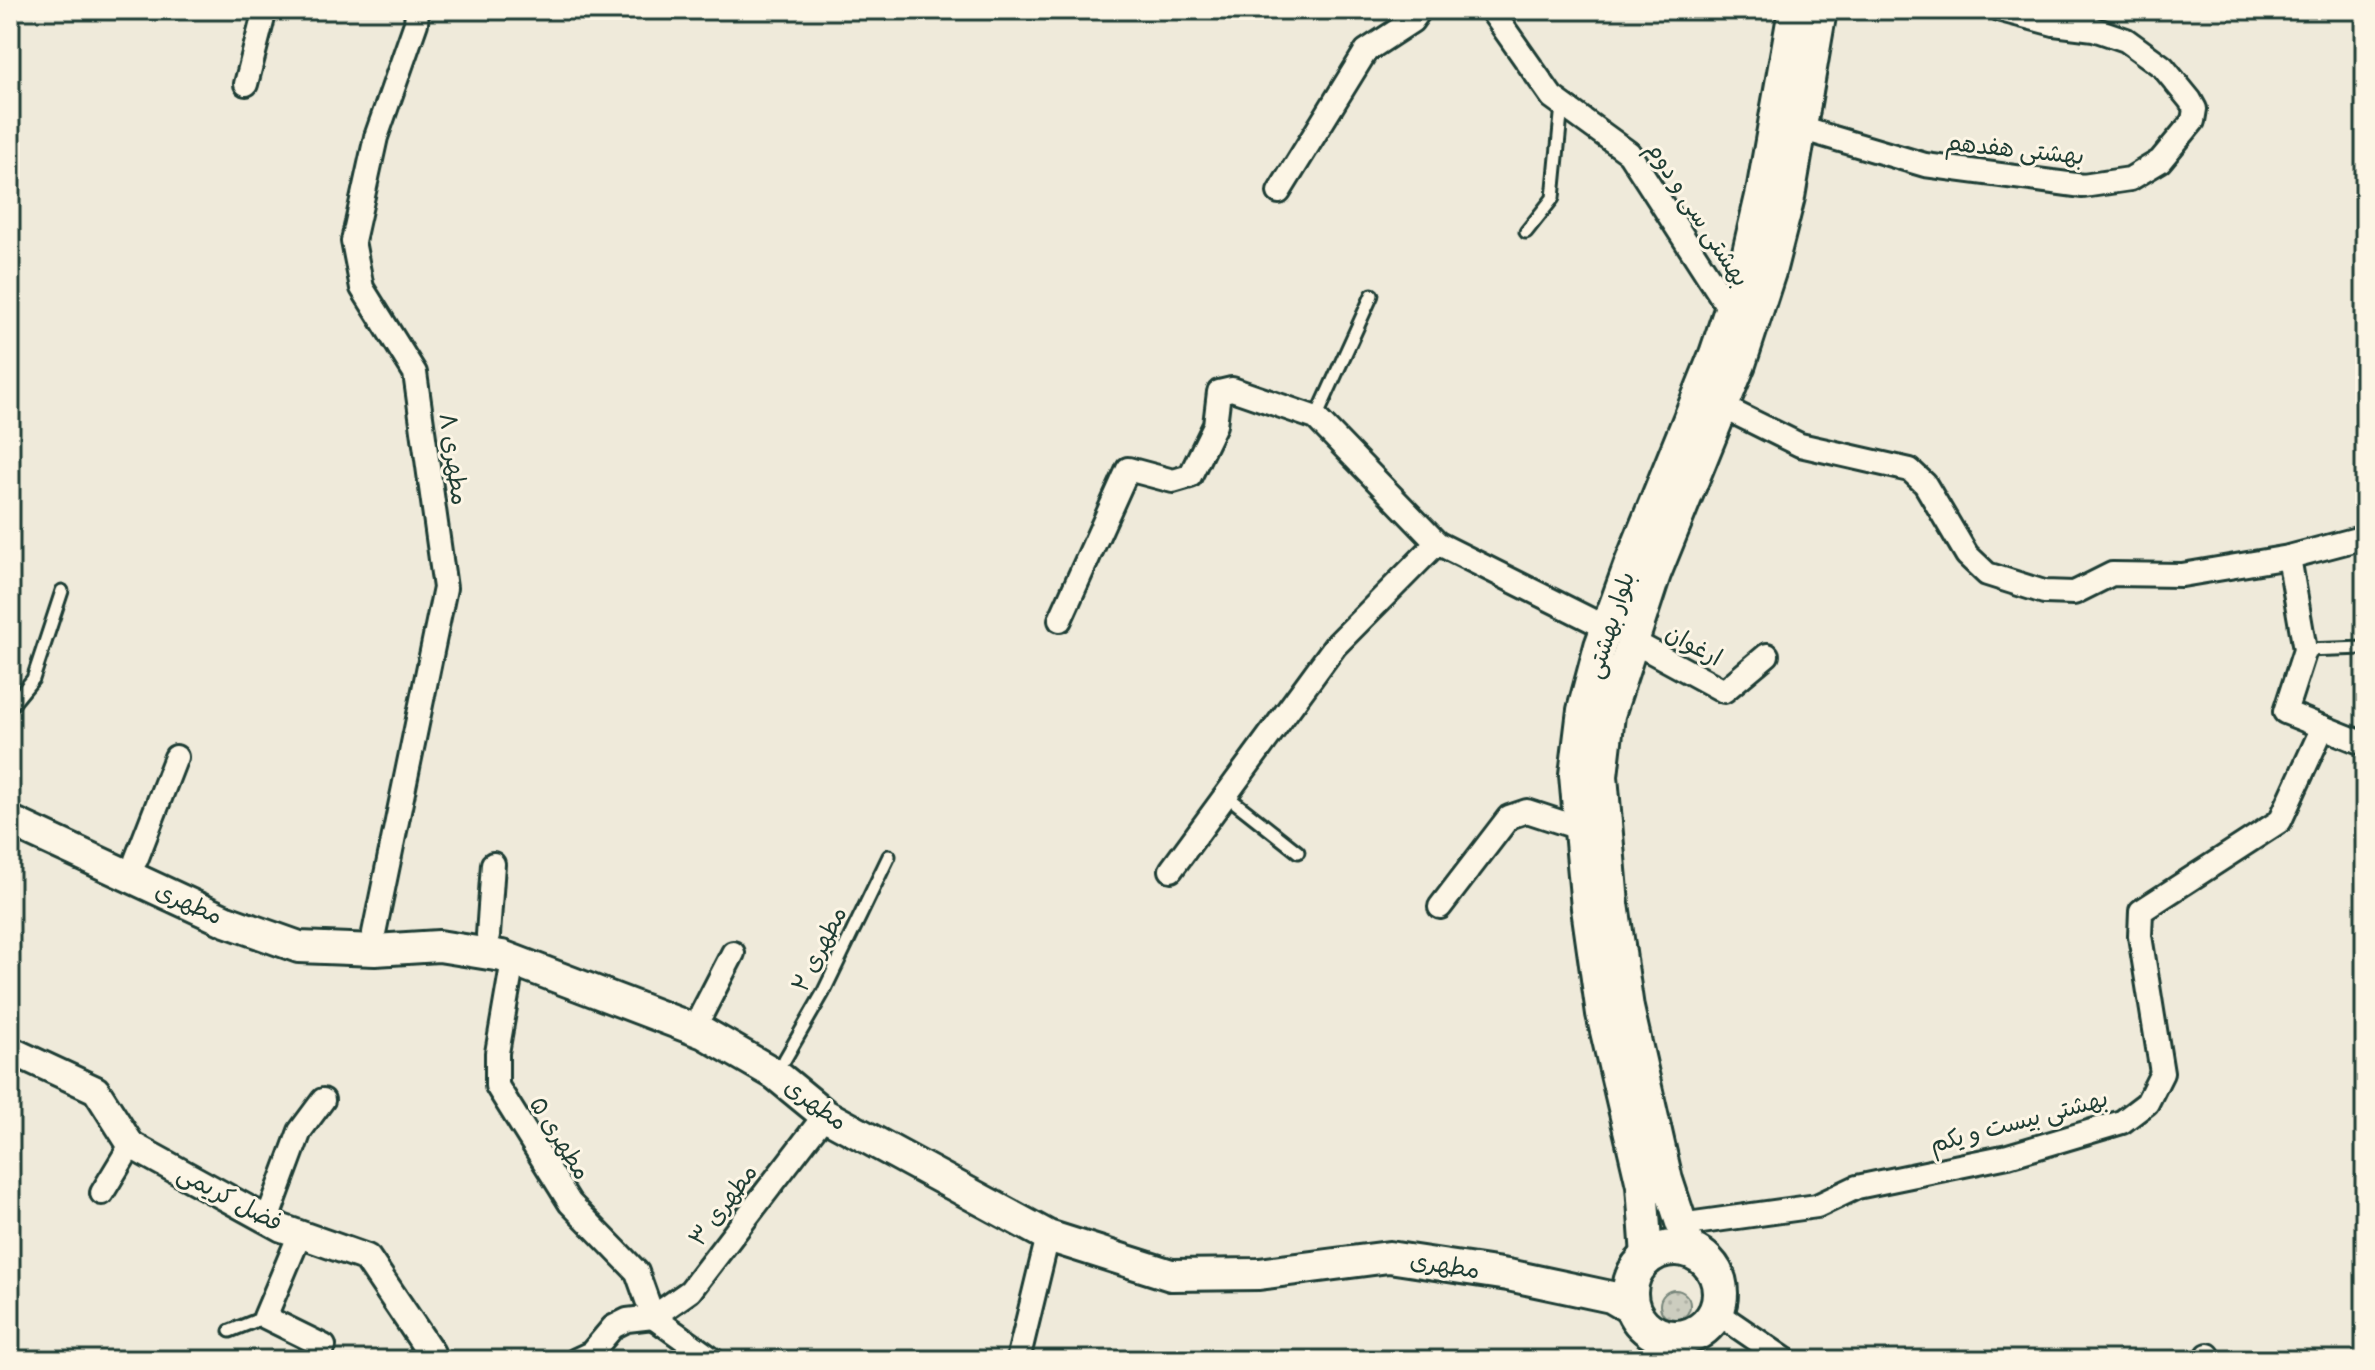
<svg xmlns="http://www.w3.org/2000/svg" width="2375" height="1370" font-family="Delius,'Playpen Sans Arabic',sans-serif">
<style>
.grass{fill:url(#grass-dots);stroke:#76857a;stroke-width:2}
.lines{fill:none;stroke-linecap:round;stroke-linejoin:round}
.service-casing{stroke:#1f3d34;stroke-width:17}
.minor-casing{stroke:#1f3d34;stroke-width:28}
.tertiary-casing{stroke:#1f3d34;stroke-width:32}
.secondary-casing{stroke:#1f3d34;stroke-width:36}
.primary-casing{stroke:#1f3d34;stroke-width:40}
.service{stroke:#fcf5e5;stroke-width:11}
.minor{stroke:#fcf5e5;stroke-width:22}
.tertiary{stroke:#fcf5e5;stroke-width:26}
.secondary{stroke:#fcf5e5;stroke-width:30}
.primary{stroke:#fcf5e5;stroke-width:34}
.labels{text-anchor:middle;stroke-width:6;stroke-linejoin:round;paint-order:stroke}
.street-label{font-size:24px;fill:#1f3d34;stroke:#fcf5e5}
</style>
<defs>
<pattern id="grass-dots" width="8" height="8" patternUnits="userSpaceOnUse" patternTransform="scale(2)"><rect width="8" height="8" fill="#cccdbf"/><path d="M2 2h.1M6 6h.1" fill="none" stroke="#afb1a5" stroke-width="1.8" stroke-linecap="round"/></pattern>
</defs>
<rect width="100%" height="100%" fill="#efeada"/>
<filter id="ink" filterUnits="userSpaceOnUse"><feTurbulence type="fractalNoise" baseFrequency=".0125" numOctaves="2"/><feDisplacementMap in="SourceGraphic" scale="16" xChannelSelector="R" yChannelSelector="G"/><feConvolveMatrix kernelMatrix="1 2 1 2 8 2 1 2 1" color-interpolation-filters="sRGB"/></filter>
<g filter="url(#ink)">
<circle class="grass" cx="1675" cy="1305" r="15"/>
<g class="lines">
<defs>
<g id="service">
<path d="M1526,232l27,-34 9,-93"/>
<path d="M1316,418l56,-123"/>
<path d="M2305,650l60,-2"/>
<path d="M10,707l23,-28 29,-88"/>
<path d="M1227,796l71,56"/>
<path d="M785,1059l38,-66 66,-137"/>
<path d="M230,1331l35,-14"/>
</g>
<g id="minor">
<path d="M1491,10l61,87 77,56 101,157"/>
<path d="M246,84l19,-74"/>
<path d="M1800,128l125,37 158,21 47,-7 30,-18 33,-40 2,-12 -5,-9 -27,-33 -37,-27 -32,-11 -40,-5 -53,-14"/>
<path d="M1279,192l87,-141 46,-30 8,-11"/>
<path d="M1723,407l77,38 110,25 15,14 42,71 20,19 57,18 30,1 38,-19 70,1 107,-18 16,93 -20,62 80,32"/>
<path d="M2289,557l76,-20"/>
<path d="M1060,620l68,-151 45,12 17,-5 25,-51 4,-33 13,-3 84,29 121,125 170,85"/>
<path d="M1632,641l92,50 43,-36"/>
<path d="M136,860l40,-103"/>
<path d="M1171,870l164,-224 102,-103"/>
<path d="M1440,907l69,-90 18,-6 52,17"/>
<path d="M374,933l71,-345 -30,-215 -53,-85 -9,-47 23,-104 40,-114 1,-13"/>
<path d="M488,935l5,-71"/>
<path d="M513,960l-16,93v33l73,117 67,69 16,45"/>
<path d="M702,1013l31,-60"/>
<path d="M102,1193l29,-48"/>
<path d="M267,1220l33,-89 23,-31"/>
<path d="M1680,1225l137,-19 40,-19 151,-31 114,-34 25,-19 15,-30 -22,-137 1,-25 139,-90 43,-94"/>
<path d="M300,1234l-35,83 59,29 -7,14"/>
<path d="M1716,1312l70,48"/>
<path d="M653,1317l60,43"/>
<path d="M576,1360l15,-7 22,-26 14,-7 26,-3 37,-26 135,-176"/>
<path d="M1018,1360l30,-124"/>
<path d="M2205,1360l3,-5"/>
</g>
<path id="tertiary" d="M10,1050l86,40 35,55 151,83 85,30 64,95 1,7"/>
<g id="secondary">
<path d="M10,821l216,100 73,26 76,3 64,-4 63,10 202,77 71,41 50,41 223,121 123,39 88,-1 130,-17 119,18 103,22 24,14"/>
<path d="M1690,1250l-23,-70 -39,-172 -15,-104 -11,-128 7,-61 46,-141 85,-210 30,-92 19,-75 32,-187"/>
<path d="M1647,1257l-5,-72 -40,-171 -15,-106 -12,-133 8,-65 17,-64 30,-82 85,-210 30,-89 17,-73 32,-182"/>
</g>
<circle id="primary" cx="1675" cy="1293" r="45"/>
</defs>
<use href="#service" class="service-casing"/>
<use href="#minor" class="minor-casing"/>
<use href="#tertiary" class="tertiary-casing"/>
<use href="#secondary" class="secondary-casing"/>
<use href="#primary" class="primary-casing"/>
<use href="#service" class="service"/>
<use href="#minor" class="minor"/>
<use href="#tertiary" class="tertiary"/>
<use href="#secondary" class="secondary"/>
<use href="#primary" class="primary"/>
</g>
</g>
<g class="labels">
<g class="street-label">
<text transform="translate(2015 149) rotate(6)" y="8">بهشتی هفدهم</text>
<text transform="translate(1698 214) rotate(57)" y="8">بهشتی سی و دوم</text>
<text transform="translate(454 459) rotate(82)" y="8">مطهری ۸</text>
<text transform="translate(1610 625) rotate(-72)" y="8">بلوار بهشتی</text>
<text transform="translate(1694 645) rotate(29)" y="8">ارغوان</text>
<text transform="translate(189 903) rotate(24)" y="8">مطهری</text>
<text transform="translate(819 949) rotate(-63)" y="8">مطهری ۲</text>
<text transform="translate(816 1104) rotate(36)" y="8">مطهری</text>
<text transform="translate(2019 1121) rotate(-15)" y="8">بهشتی بیست و یکم</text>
<text transform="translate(560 1138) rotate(58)" y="8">مطهری ۵</text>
<text transform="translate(230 1198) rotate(28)" y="8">فضل کریمی</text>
<text transform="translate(723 1205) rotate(-53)" y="8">مطهری ۳</text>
<text transform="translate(1445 1265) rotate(9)" y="8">مطهری</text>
</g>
</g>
<rect width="2375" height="1370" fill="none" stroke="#fcf5e5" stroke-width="40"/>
<rect x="20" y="20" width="2335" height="1330" fill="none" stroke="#1f3d34" stroke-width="3" filter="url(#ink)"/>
</svg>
